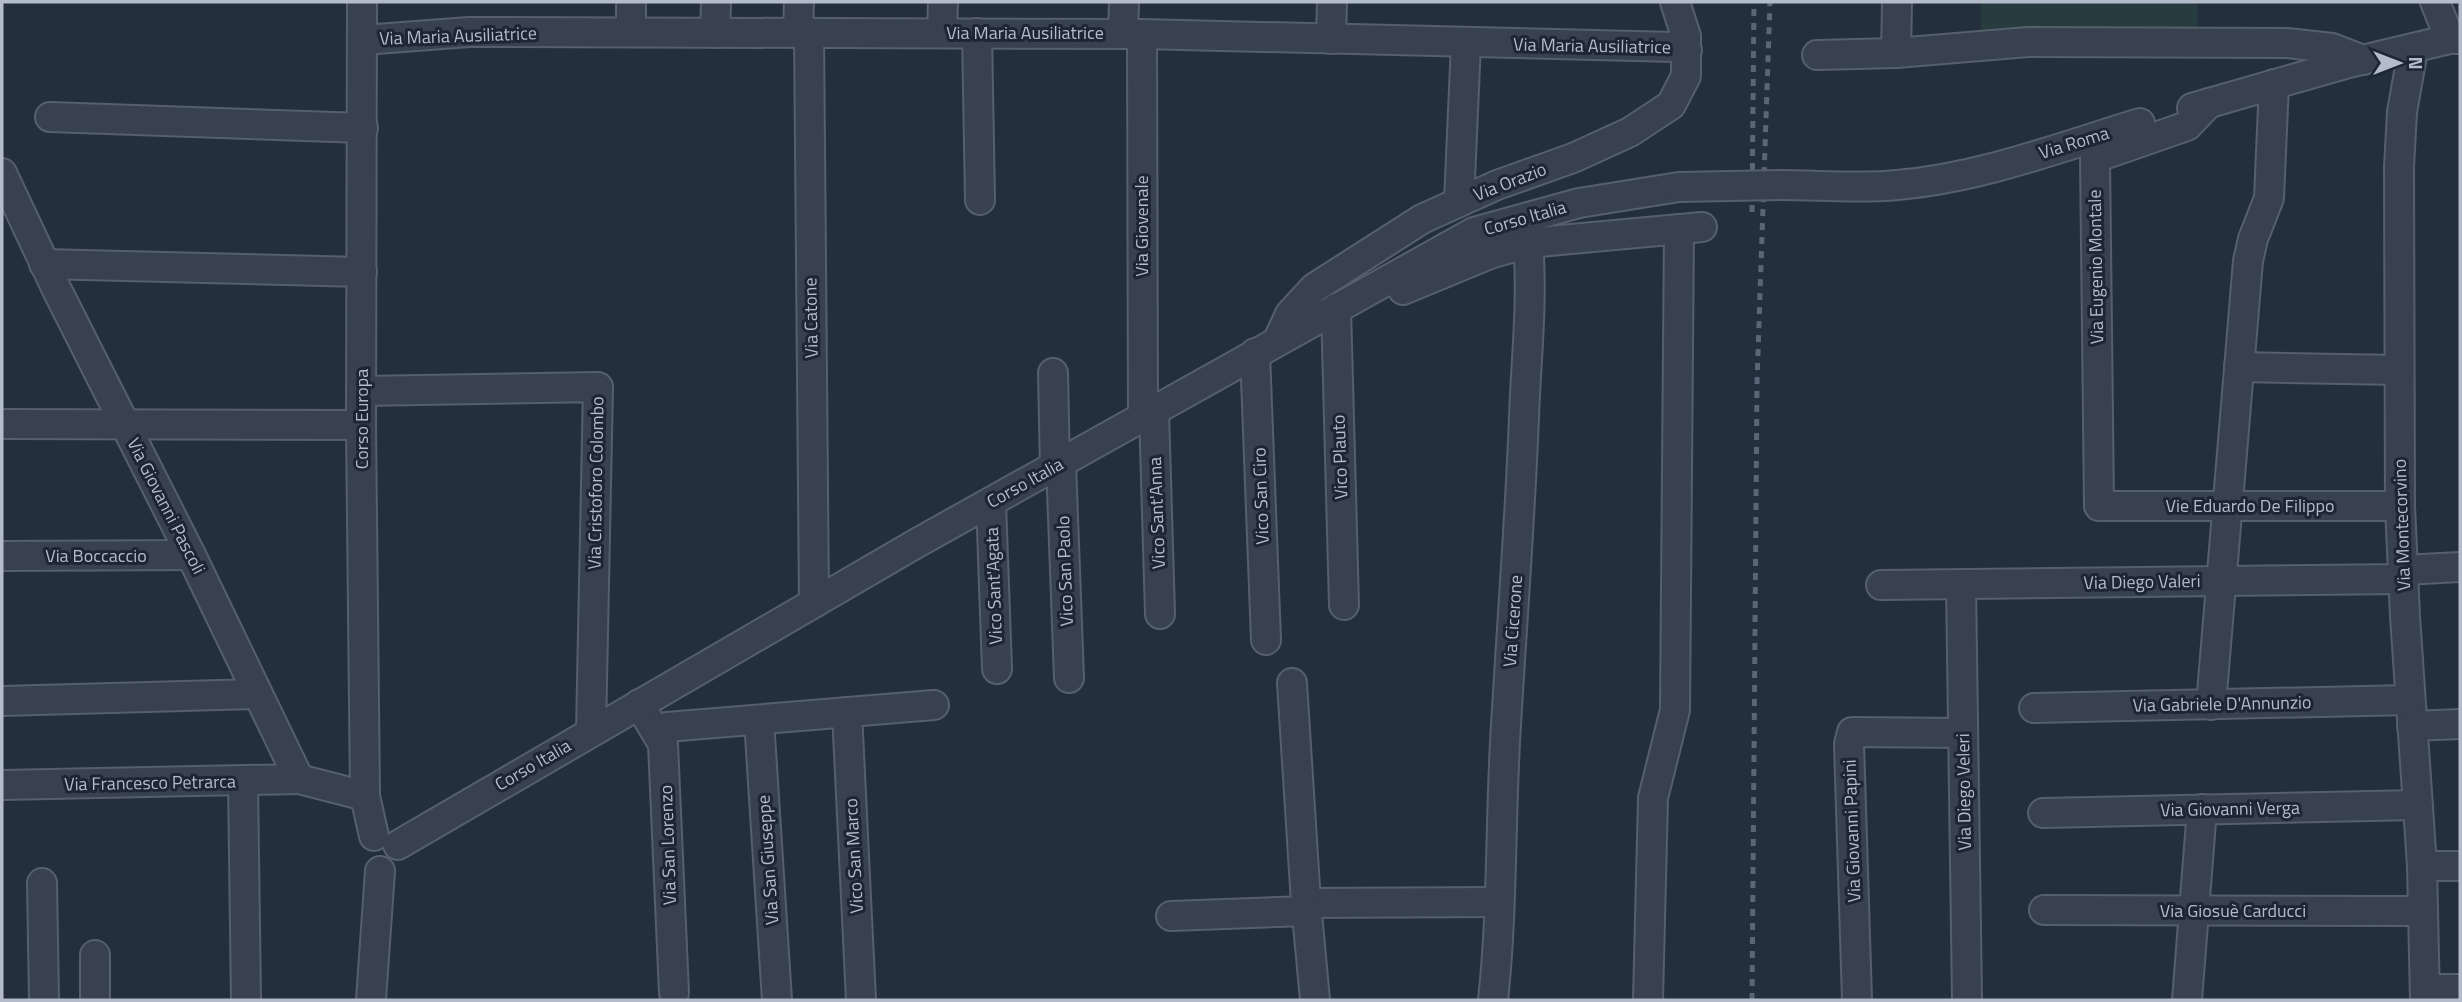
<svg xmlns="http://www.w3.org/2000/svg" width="2462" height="1002" font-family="'Titillium Web',sans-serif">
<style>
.green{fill:#263c3f}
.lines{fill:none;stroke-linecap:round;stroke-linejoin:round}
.minor-casing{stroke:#565f6c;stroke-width:32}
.minor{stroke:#38414e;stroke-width:28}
.rail{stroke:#5a6575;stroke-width:5;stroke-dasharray:7 7;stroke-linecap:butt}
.minor-bridge-casing{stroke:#565f6c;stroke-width:32;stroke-linecap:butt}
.minor-bridge{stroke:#38414e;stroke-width:28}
.labels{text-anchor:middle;stroke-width:6;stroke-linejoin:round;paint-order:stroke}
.street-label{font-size:18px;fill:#b4bcc9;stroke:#1d2633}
</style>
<rect width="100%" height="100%" fill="#242f3e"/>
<path class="green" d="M1981,2h217l-1,30h-216z"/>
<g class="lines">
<defs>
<g id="minor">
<path d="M362,2l-1,423 4,371 9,40"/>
<path d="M2435,2l15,37"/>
<path d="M631,32v-30"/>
<path d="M715,33l1,-31"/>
<path d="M798,33l1,-31"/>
<path d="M809,33l5,570"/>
<path d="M942,33l1,-31"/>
<path d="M977,33l3,167"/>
<path d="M1123,34l1,-32"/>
<path d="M1142,34l1,384"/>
<path d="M1331,39l1,-37"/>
<path d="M363,40l106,-8 673,2 533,13 12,3"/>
<path d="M2413,50l-11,62 -3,55 1,339 5,110 17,250 3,134"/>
<path d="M1896,53l1,-51"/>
<path d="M1817,55l79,-2 132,-11 259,1 45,5 31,12"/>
<path d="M2209,103l-22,23 -92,32 4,348h301"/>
<path d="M2192,108l153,-44 105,-25h10"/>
<path d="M50,117l313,11"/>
<path d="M2,173l55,117 134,265 108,224 66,17"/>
<path d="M1780,185c38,0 79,4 117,0 83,-7 164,-38 243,-62"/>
<path d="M1459,202l7,-159"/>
<path d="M44,264l318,8"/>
<path d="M1403,290l87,-36 38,-11 174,-16"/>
<path d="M1336,308l8,297"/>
<path d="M1278,340l12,-26 24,-26 108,-69 75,-34 76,-27 57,-26 41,-27 15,-29v-40l-11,-34"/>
<path d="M1255,353l11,287"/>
<path d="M2239,367l160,3"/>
<path d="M1053,373l2,94"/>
<path d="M361,391l237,-4 -7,344"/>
<path d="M1154,412l6,202"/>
<path d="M2,424l359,1"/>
<path d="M1061,463l8,215"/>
<path d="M991,502l6,167"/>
<path d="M2,556l189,-1"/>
<path d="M2403,570l57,-3"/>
<path d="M1961,584l6,416"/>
<path d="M1881,585l522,-6"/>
<path d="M1292,683l14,220 9,97"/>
<path d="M2,701l255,-7"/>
<path d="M639,704l24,40 11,249"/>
<path d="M2211,705l37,-444 5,-22 16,-41 5,-114"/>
<path d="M2034,708l376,-8"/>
<path d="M847,712l14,288"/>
<path d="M759,720l18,280"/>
<path d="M2412,726l48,-2"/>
<path d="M656,731l11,-4 267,-22"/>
<path d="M243,782l3,218"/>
<path d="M2,785l297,-6"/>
<path d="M2043,813l374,-8"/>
<path d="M398,845l519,-302 557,-311 105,-29 100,-16"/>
<path d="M2422,866h38"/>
<path d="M42,883l2,117"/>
<path d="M1306,903l192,-1"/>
<path d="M2044,910l379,1"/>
<path d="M1171,916l136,-5"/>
<path d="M95,955v45"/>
<path d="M2426,989h34"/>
<path d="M371,1000l9,-129"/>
<path d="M1493,1000c10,-91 7,-183 13,-275 6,-103 14,-205 18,-308 2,-58 9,-116 4,-174"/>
<path d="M1648,1000l5,-202 22,-88 4,-481"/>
<path d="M1857,1000l-8,-256 3,-12 111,1"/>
<path d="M2187,1000l15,-191"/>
</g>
</defs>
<use href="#minor" class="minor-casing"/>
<use href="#minor" class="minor"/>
<g class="rail">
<path d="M1752,212l2,-210"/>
<path d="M1752,1000l5,-618 13,-380"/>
</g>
<defs>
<path id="minor-bridge" d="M1679,187l101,-2"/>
</defs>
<use href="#minor-bridge" class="minor-bridge-casing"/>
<use href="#minor-bridge" class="minor-bridge"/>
</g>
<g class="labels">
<g class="street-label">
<text x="1025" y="39">Via Maria Ausiliatrice</text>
<text transform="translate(458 36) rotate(-2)" y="6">Via Maria Ausiliatrice</text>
<text transform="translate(1592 46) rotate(1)" y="6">Via Maria Ausiliatrice</text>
<text transform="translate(2074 143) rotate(-17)" y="6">Via Roma</text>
<text transform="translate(1510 182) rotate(-21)" y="6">Via Orazio</text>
<text transform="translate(1525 218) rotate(-16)" y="6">Corso Italia</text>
<text transform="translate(1142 226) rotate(-90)" y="6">Via Giovenale</text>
<text transform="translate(2096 267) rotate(-91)" y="6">Via Eugenio Montale</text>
<text transform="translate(811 318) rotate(-91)" y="6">Via Catone</text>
<text transform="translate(362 419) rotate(-90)" y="6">Corso Europa</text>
<text transform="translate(1340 457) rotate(-92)" y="6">Vico Plauto</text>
<text transform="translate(596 483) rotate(-89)" y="6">Via Cristoforo Colombo</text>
<text transform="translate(1025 483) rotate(-29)" y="6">Corso Italia</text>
<text transform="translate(1261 496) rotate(-92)" y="6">Vico San Ciro</text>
<text transform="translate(166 506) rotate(63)" y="6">Via Giovanni Pascoli</text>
<text x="2250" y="512">Vie Eduardo De Filippo</text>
<text transform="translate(1157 513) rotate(-92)" y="6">Vico Sant'Anna</text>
<text transform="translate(2402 525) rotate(-92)" y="6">Via Montecorvino</text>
<text x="96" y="562">Via Boccaccio</text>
<text transform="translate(1065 571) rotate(-92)" y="6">Vico San Paolo</text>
<text transform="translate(2142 582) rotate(-1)" y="6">Via Diego Valeri</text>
<text transform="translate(994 586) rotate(-92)" y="6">Vico Sant'Agata</text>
<text transform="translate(1513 621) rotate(-86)" y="6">Via Cicerone</text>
<text transform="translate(2222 704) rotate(-1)" y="6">Via Gabriele D'Annunzio</text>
<text transform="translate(533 765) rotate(-30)" y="6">Corso Italia</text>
<text transform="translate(150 783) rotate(-1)" y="6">Via Francesco Petrarca</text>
<text transform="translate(1964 792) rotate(-91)" y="6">Via Diego Veleri</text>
<text transform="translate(2230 809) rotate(-1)" y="6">Via Giovanni Verga</text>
<text transform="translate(1852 831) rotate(-92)" y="6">Via Giovanni Papini</text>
<text transform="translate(668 845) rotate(-92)" y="6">Via San Lorenzo</text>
<text transform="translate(854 856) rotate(-93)" y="6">Vico San Marco</text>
<text transform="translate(768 860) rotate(-94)" y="6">Via San Giuseppe</text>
<text x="2233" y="917">Via Giosuè Carducci</text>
</g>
</g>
<rect width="2462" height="1002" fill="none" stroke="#b4bcc9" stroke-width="7"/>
<g transform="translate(2399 63) rotate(90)" stroke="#1d2633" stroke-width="5" paint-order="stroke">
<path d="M0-5L12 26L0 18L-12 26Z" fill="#b4bcc9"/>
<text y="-10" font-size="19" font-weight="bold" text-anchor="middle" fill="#b4bcc9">N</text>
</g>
</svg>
